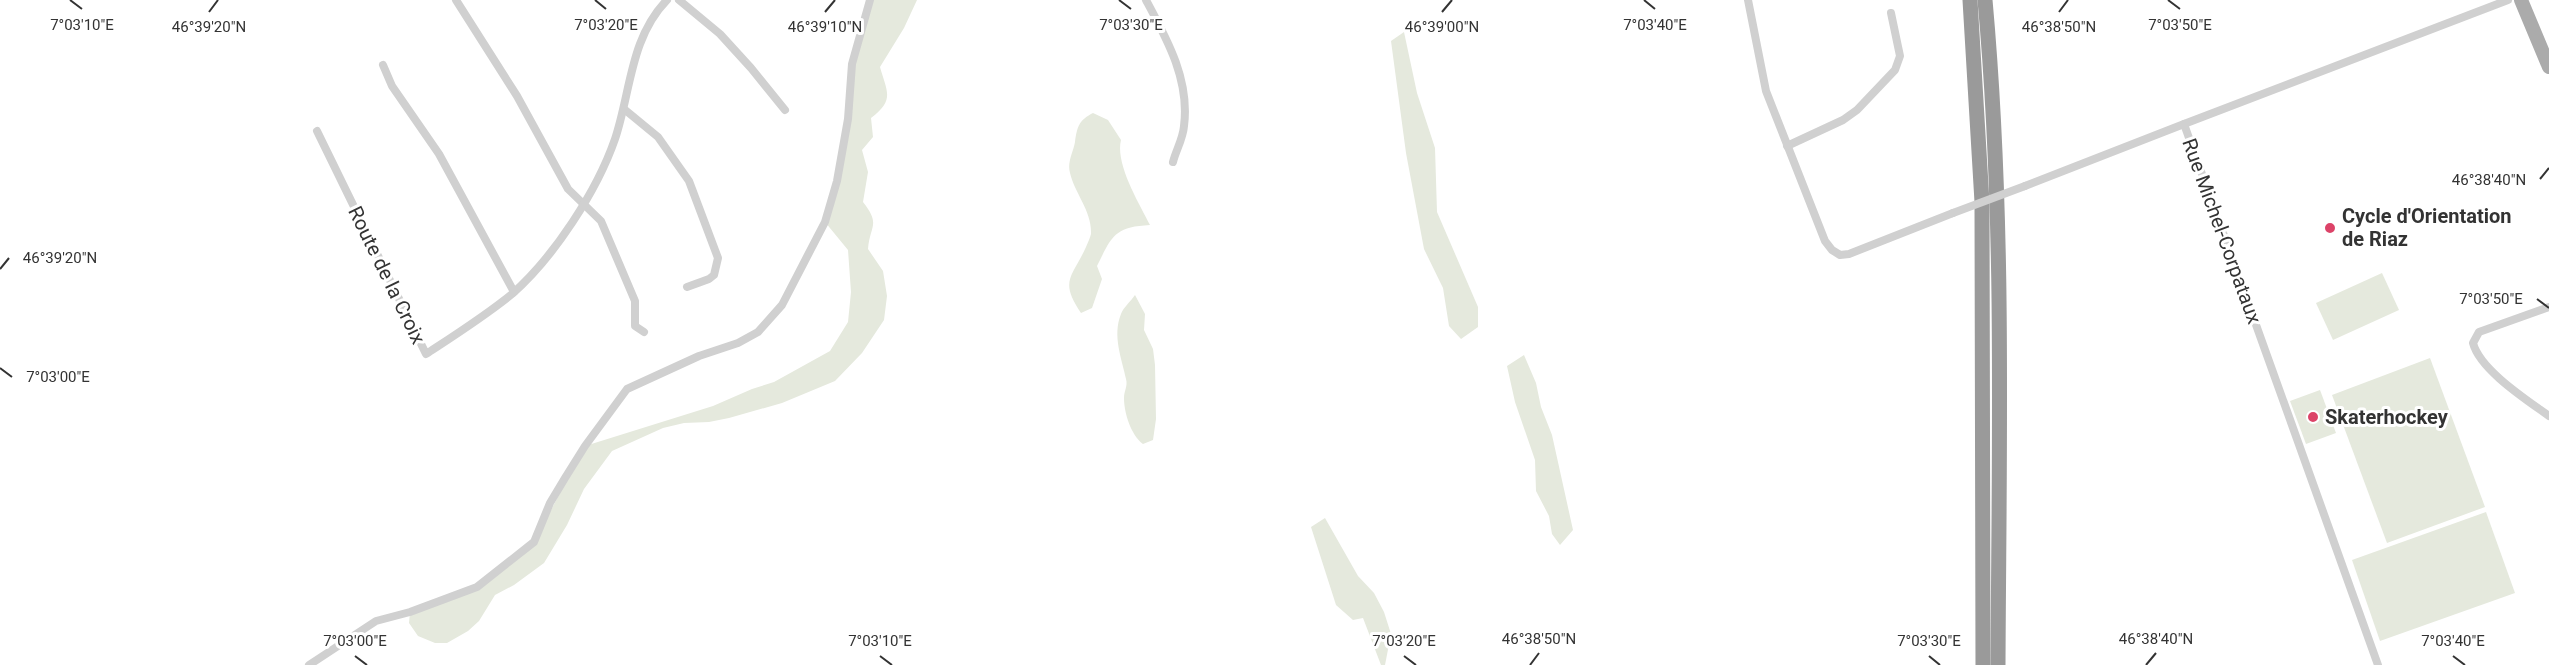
<svg xmlns="http://www.w3.org/2000/svg" width="2549" height="665" font-family="Roboto,sans-serif">
<style>
.green{fill:#e5e9dd}
.lines{fill:none;stroke-linecap:round;stroke-linejoin:round}
.street{stroke:#d0d0d0;stroke-width:8}
.primary{stroke:#ababab;stroke-width:14}
.highway{stroke:#9a9a9a;stroke-width:15}
.street-bridge{stroke:#d0d0d0;stroke-width:8}
.ticks{fill:none;stroke:#333;stroke-width:2}
.poi-dot{fill:#dc4368;stroke:#fff;stroke-width:2}
.labels{text-anchor:middle;stroke-width:6;stroke-linejoin:round;paint-order:stroke}
.poi-label{font-size:20px;font-weight:bold;fill:#333;stroke:#fff;text-anchor:start}
.street-label{font-size:20px;fill:#333;stroke:#fff}
.ticks-label{font-size:15px;text-anchor:middle;fill:#333;stroke:#fff;stroke-width:6;stroke-linejoin:round;paint-order:stroke}
</style>
<rect width="100%" height="100%" fill="#fff"/>
<g class="green">
<path d="M870,0h47l-13,28 -24,39c7,25 15,33 -9,51l2,19 -11,13 6,22 -5,30c18,23 7,23 5,47l15,22 4,25 -3,24 -22,33 -27,28 -53,22 -53,15 -20,4 -25,1 -21,5 -51,23 -28,38 -17,36 -23,38 -30,22 -19,10 -16,26 -11,10 -21,12h-12l-17,-7 -9,-13 1,-11 67,-25 57,-45 51,-96 128,-40 39,-17 22,-7 56,-31 18,-29 3,-30 -3,-42 -23,-28 12,-41 15,-114z"/>
<path d="M1404,32l13,61 18,55 2,64 41,95v20l-17,12 -12,-13 -6,-38 -19,-39 -18,-96 -15,-112z"/>
<path d="M1093,113l15,7 13,20c-6,24 18,63 29,85 -36,2 -38,11 -53,41l5,13 -10,29 -11,5c-22,-33 -9,-35 5,-66 2,-5 4,-9 5,-13 1,-23 -16,-40 -21,-61 -3,-11 3,-20 5,-31 2,-15 4,-22 18,-29z"/>
<path d="M2382,273l17,37 -66,30 -17,-37z"/>
<path d="M1135,295l10,19 -1,16 9,19 2,16 1,54 -3,21 -10,4c-12,-9 -19,-31 -19,-46 0,-7 4,-12 2,-19 -4,-20 -14,-43 -5,-65 2,-6 10,-13 14,-19z"/>
<path d="M1524,355l12,28 5,24 11,28 21,95 -13,15 -8,-11 -3,-18 -13,-25 -1,-31 -20,-58 -8,-36z"/>
<path d="M2430,358l55,149 -98,36 -55,-148z"/>
<path d="M2320,390l16,43 -30,11 -16,-43z"/>
<path d="M2486,512l29,81 -135,48 -28,-81z"/>
<path d="M1325,518l33,58 16,17 10,19 7,22 -6,31h-4l-18,-47 -10,2 -17,-15 -25,-78z"/>
</g>
<g class="lines">
<g class="street">
<path d="M456,0l61,96 51,93 33,32 34,80v25l9,6"/>
<path d="M679,0l41,34 31,34 34,42"/>
<path d="M1146,0c21,39 44,80 38,126 -1,13 -8,24 -11,36"/>
<path d="M1748,0l18,91 59,150 7,9 8,5 9,-1 104,-41"/>
<path d="M383,65l9,21 47,68 75,138"/>
<path d="M624,109l34,28 31,44 29,77 -4,17 -5,4 -22,8"/>
<path d="M317,131l109,223c29,-19 59,-38 86,-60 42,-37 85,-103 103,-155 16,-48 15,-101 52,-139"/>
<path d="M1787,146l56,-26 14,-10 38,-40 5,-14 -9,-43"/>
<path d="M2025,186l159,-62"/>
<path d="M2549,307l-70,25 -6,11c7,27 54,57 76,73"/>
<path d="M309,665l67,-44 34,-9 67,-25 57,-45 16,-39 15,-25 20,-32 42,-57 72,-33 39,-13 20,-11 24,-27 43,-83 12,-41 11,-62 4,-55 18,-64"/>
<path d="M2378,665l-194,-541 324,-124"/>
</g>
<path class="primary" d="M2521,0l28,67"/>
<g class="highway">
<path d="M1970,0l12,202 1,463"/>
<path d="M1985,0c20,221 14,443 13,665"/>
</g>
<path class="street-bridge" d="M1953,213l72,-27"/>
</g>
<path class="ticks" d="M70,0l12,9M595,0l11,9M1119,0l12,9M1644,0l11,9M2168,0l12,9M209,12l9,-12M825,12l10,-12M1442,12l10,-12M2059,12l9,-12M2540,179l9,-11M0,269l9,-11M2537,299l12,9M0,368l12,9M355,656l12,9M880,656l12,9M1404,656l12,9M1929,656l11,9M2453,656l12,9M1530,665l9,-12M2146,665l10,-12"/>
<g class="poi-dot">
<circle cx="2330" cy="228" r="6"/>
<circle cx="2313" cy="417" r="6"/>
</g>
<g class="labels">
<g class="poi-label">
<text x="2342" y="223">Cycle d'Orientation<tspan x="2342" dy="23">de Riaz</tspan></text>
<text x="2325" y="424">Skaterhockey</text>
</g>
<g class="street-label">
<text transform="translate(2222 231) rotate(70)" y="7">Rue Michel-Corpataux</text>
<text transform="translate(387 275) rotate(64)" y="7">Route de la Croix</text>
</g>
</g>
<g class="ticks-label">
<text x="2180" y="30">7°03'50"E</text>
<text x="82" y="30">7°03'10"E</text>
<text x="606" y="30">7°03'20"E</text>
<text x="1131" y="30">7°03'30"E</text>
<text x="1655" y="30">7°03'40"E</text>
<text x="209" y="32">46°39'20"N</text>
<text x="825" y="32">46°39'10"N</text>
<text x="1442" y="32">46°39'00"N</text>
<text x="2059" y="32">46°38'50"N</text>
<text x="2489" y="185">46°38'40"N</text>
<text x="60" y="263">46°39'20"N</text>
<text x="2491" y="304">7°03'50"E</text>
<text x="58" y="382">7°03'00"E</text>
<text x="1539" y="644">46°38'50"N</text>
<text x="2156" y="644">46°38'40"N</text>
<text x="355" y="646">7°03'00"E</text>
<text x="880" y="646">7°03'10"E</text>
<text x="1404" y="646">7°03'20"E</text>
<text x="1929" y="646">7°03'30"E</text>
<text x="2453" y="646">7°03'40"E</text>
</g>
</svg>
